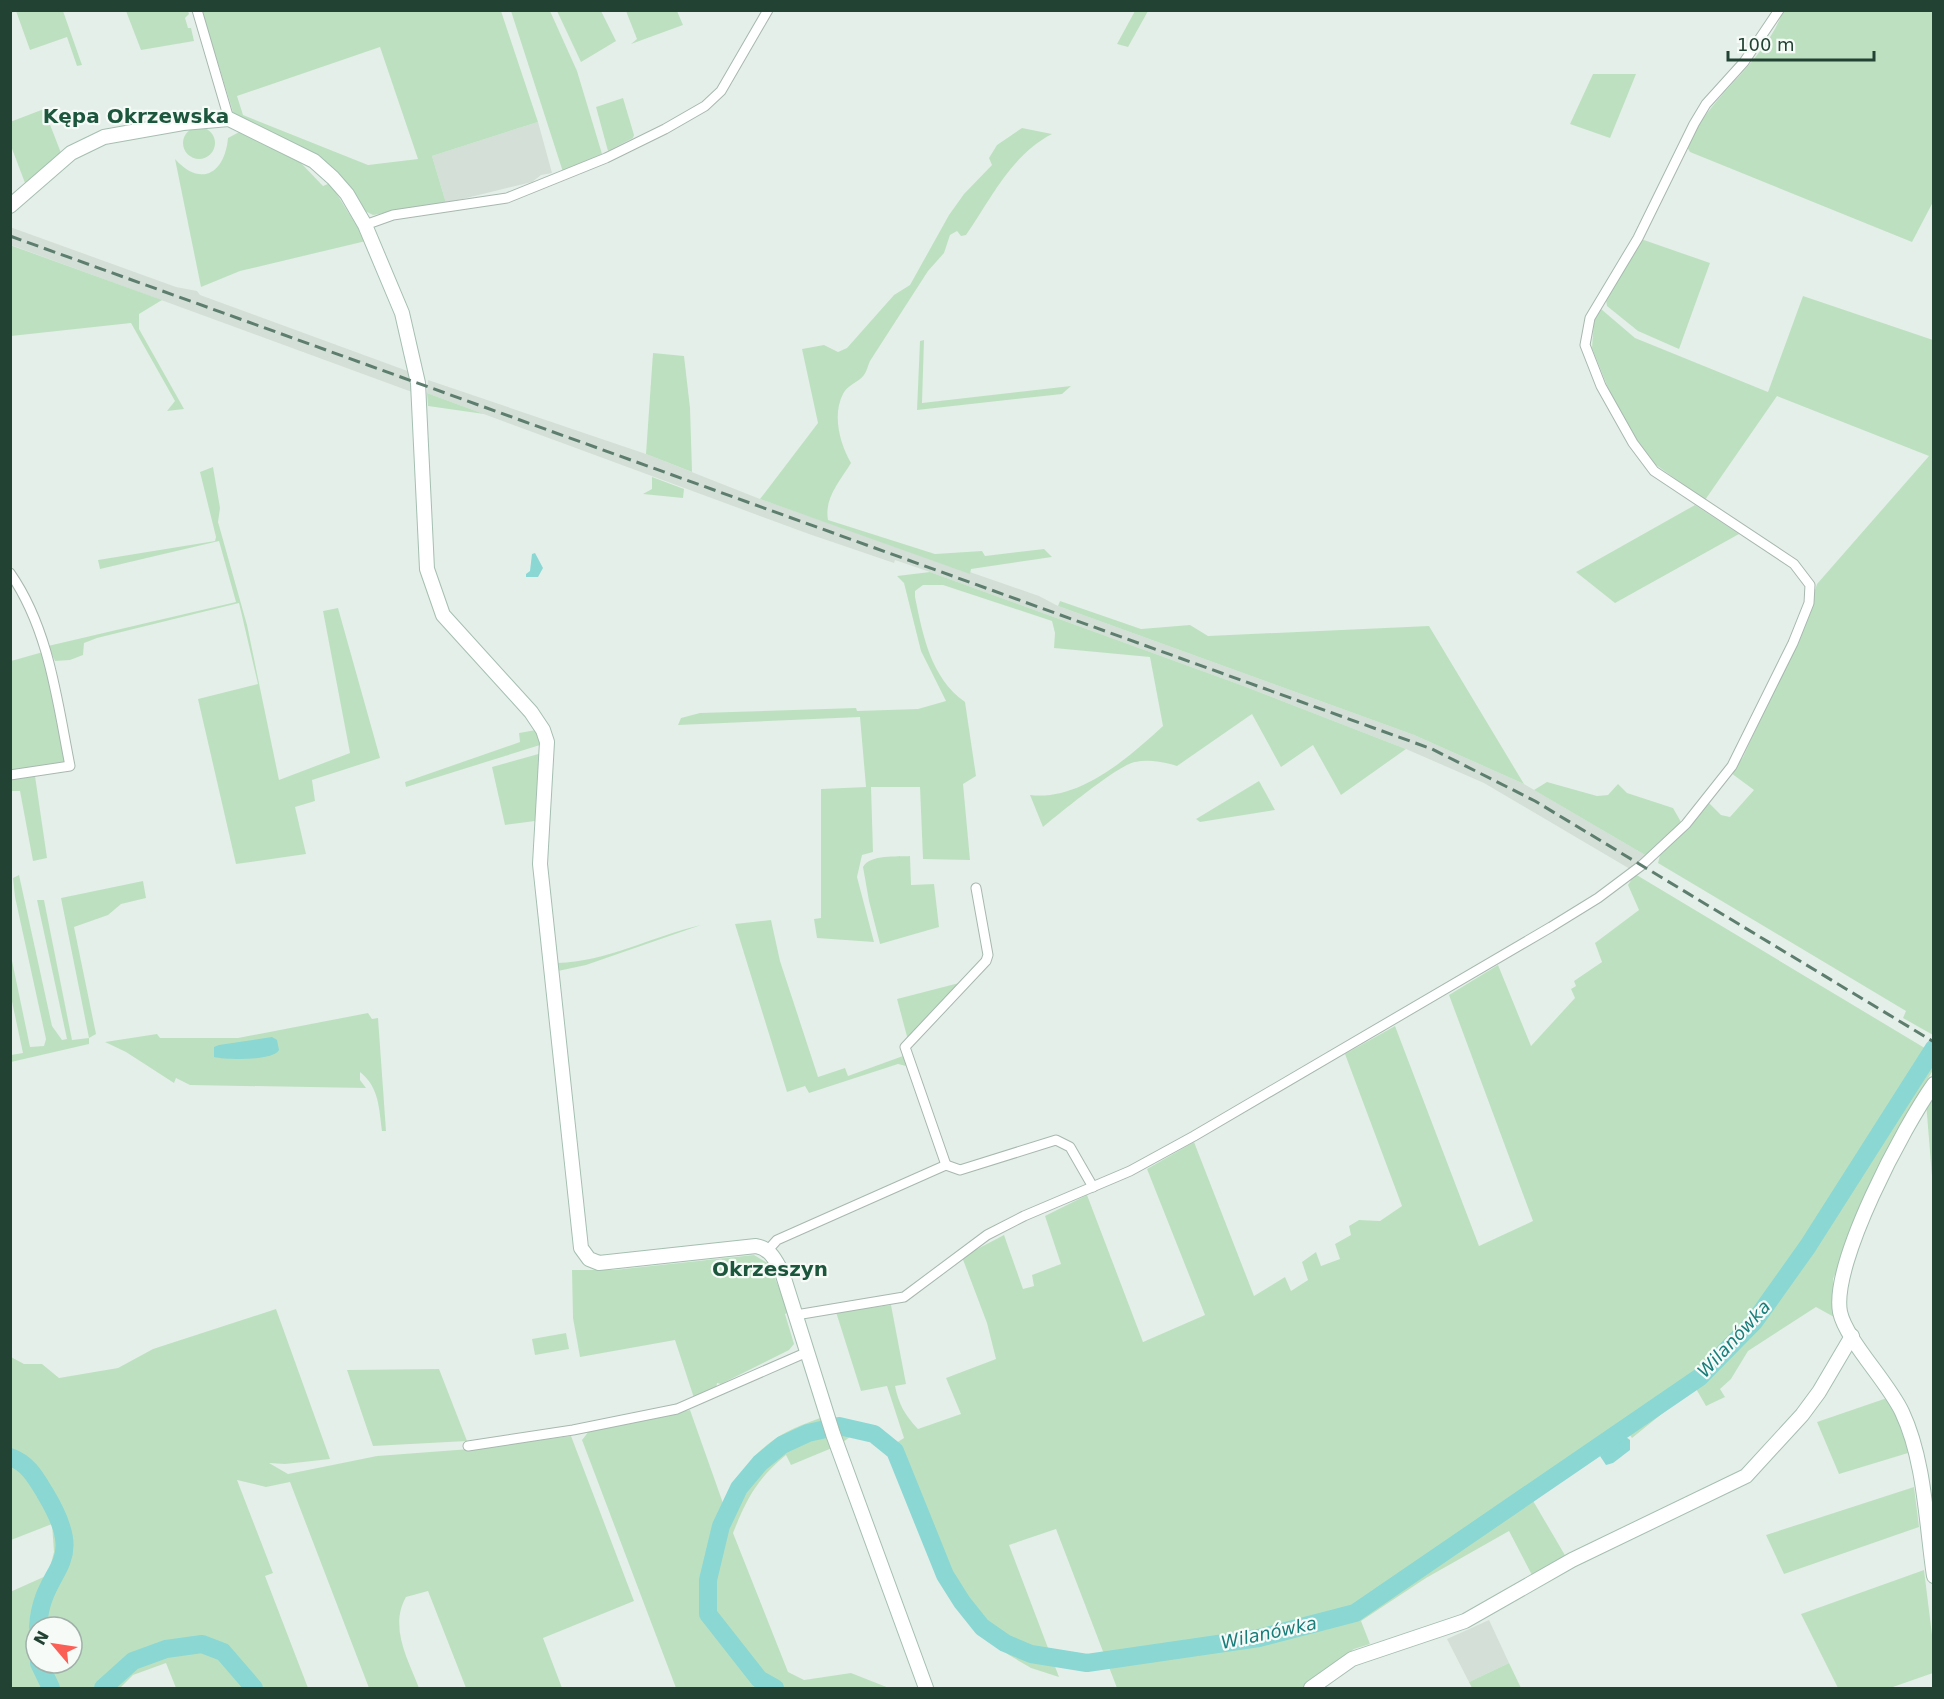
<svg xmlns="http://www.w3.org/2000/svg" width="1944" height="1699" font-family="'DejaVu Sans',sans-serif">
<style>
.built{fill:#d3dfd7}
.green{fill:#bde1c0;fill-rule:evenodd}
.water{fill:#8ad7d4}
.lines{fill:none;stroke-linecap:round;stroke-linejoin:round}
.river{stroke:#8ad7d4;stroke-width:18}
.street-casing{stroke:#a7b8af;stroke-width:11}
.secondary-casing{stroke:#a5bfb1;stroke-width:16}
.street{stroke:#fff;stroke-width:9}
.secondary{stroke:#fff;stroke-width:14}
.rail{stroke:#5d7e6f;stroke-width:3;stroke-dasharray:12 6;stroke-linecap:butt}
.labels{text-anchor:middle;stroke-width:4.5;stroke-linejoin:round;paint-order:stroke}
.water-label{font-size:18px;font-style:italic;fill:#177e7b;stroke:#f6fbf8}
.quarter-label{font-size:20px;font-weight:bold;fill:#1c573d;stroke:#f6fbf8}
</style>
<rect width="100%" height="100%" fill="#e5efe9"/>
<g class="built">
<path d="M538,122l14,51 -11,2 -9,7 -86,21 -14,-47z"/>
<path d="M10,227l166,60 21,4 3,4 213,78 -1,19 -401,-147z"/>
<path d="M428,380l218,74 114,45 279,97 19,10 356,129 110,49 121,71 -15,14 -146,-86 -78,-34 -165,-64 -311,-113 -35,-12 -1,3 -85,-29 -382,-141z"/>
<path d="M1489,1620l20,43 -40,19 -22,-43z"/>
</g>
<g class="green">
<path d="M10,11h53l19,54 -5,1 -10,-29 -37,13 -14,-39 -5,2z"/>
<path d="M126,11h62l1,3 -4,4 3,10h3l3,13 -53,9z"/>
<path d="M202,11h299l37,111 -106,34 14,47 -73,12 -8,-4 -11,-19 -53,-46 -60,-27 -8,-7zM380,47l38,112 -50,6 -125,-50 -6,-19z"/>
<path d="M511,11h39l27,60 25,83 -39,18z"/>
<path d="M557,11h44l15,30 -35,21z"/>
<path d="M626,11h51l6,14 -52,19 6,-5z"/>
<path d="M1135,11h13l-20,36 -11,-3z"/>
<path d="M1783,11h150v191l-21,40 -222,-90 -3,-5c22,-52 77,-83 96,-136z"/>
<path d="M1593,74h43l-26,64 -40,-14z"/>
<path d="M623,98l11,37 -1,3 -25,13 -12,-44z"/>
<path d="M44,109l17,44 -36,30 -14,-37 -1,-24z"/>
<circle cx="199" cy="143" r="16"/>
<path d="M1022,128l30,6c-41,21 -61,65 -86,101l-5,1 -4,-5 -7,4 -6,18 -16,18 -58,90c-2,4 -3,10 -6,14 -5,7 -17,10 -21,19 -11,21 -3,50 8,69 -11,18 -27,35 -23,57l107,34 47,-3 3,5 59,-7 8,8 -81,12 -1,5 -210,-75 58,-76 -16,-74 22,-4 14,7 9,-4 47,-53 16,-10 39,-70 15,-21 28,-29 -3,-7 8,-13z"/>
<path d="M243,130l57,32 23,24 7,-3 36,58 -126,30 -39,16 -26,-128c26,29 50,14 53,-21z"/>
<path d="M1641,239l69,24 -31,86 -41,-18 -31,-25 -1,-6z"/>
<path d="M10,245l152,55 -23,14v15l45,80 -17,2 8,-10 -44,-78 -120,13z"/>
<path d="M1803,296l130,44v695l-30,-17 3,-7 -248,-148 3,-12 27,-22 21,-26 12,12 9,2 24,-27 -23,-17 12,-16 60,-128 14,-45 112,-128 -152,-60 -72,104 -53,-38 -28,-34 -32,-80 2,-28 7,-11 34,29 133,54z"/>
<path d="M924,340l-2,63 149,-17 -9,8 -145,16 3,-69z"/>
<path d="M653,353l31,3 6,52 2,64 -46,-18z"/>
<path d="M427,393l57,21 -56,-8z"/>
<path d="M213,467l7,41 -2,14 29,103 32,155 71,-27 -27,-142 15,-3 42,150 -68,22 3,21 -20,6 11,47 -70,10 -38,-165 60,-15 -19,-81 -142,35 -13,5 -1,12 -13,5 -15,1 -7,-15 188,-44 -17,-61 -119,28 -2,-9 117,-19 1,-4 -16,-65z"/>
<path d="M652,477l32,12 -1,9 -40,-4 9,-5z"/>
<path d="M1695,505l44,29 -124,69 -39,-31z"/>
<path d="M930,572l311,113 165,64 -65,46 -28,-50 -32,22 -29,-53 -75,52c-13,-4 -28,-7 -42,-4 -17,3 -76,52 -92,65l-13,-32c50,6 98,-37 133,-69l-13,-69 -96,-9 1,-15 -3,-12 -109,-36h-20l-8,6v6c8,39 16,81 50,105l11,74 -13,8 7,76 -47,-1 -3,-72h-49l2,65 -11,3 -5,22 17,65 -57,-4 -3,-19 7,-1v-129l45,-2 -6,-70 -182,8 3,-7 19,-5 156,-5 1,3 61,-2 28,-8 -25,-50 -17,-68 -7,-7z"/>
<path d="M1060,601l81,28 49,-4 18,11 221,-10 95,158 -110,-49 -356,-129z"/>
<path d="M43,652l24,111 -56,9v-111z"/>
<path d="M536,730l4,3v12l-134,42 -1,-5 115,-40 -1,-9z"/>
<path d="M542,753l-7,68 -30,4 -13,-58z"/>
<path d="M35,776l12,82 -14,3 -13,-70h-9v-12z"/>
<path d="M1259,781l16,29 -75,12 -4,-3z"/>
<path d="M1547,782l50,14 11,-1 10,-11 9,9 46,15 8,14 -36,33 -111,-65z"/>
<path d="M910,856l1,29 23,-1 5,43 -59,17 -11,-43 -6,-34c7,-13 34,-10 47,-11z"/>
<path d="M1635,874l298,179 -4,8 4,4v5l-37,64 -63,145 1,38 -18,-10 -68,44 -17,28 -11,10 5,8 -19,9 -11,-19 -63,51 -5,-7 -95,68 34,58 -33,20 -24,-46 -83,47 -65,43 9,23 -16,5 -50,39h-187l-61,-159 -47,16 50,132 -28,-9 -22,-13 -31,-24 -17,-19 -72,-155 -17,-16 -18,-7 -11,8 -9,-23c22,2 45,9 59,26l11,-7 -17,-52 -26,5 -25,-79 55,-7 15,79 -11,2c4,19 10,29 23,43l43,-15 -15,-36 50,-19 -9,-36 -25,-66 42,-22 19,54 11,-3 -2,-11 29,-11 -16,-48 42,-21 56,147 62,-27 -58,-146 47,-27 60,154 31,-19 6,14 17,-11 -6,-18 14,-10 5,14 19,-7 -5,-15 16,-9 -2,-9 10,-6 21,1 22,-15 -57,-152 50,-28 84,220 54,-25 -84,-226 49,-30 33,81 44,-48 -4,-9 5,-3 -2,-5 28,-19 -7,-19 44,-33 -11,-25z"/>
<path d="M19,875l33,151 10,14 5,-1 -30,-139h7l28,140 17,-2 -28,-140 82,-17 3,17 -25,6 -13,11 -34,12 22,107 -7,4v6l-78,18v-7l12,-2 -12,-56v-41l19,91 14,-1 2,-7 -31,-142 -2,-19z"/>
<path d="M771,920l9,41 38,116 27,-9 3,8 55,-20 3,10 -8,-2 -89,29 -4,-7 -18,6 -52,-168z"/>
<path d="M701,925l-115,40 -28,6 -1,-8c49,-1 96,-27 144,-38z"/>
<path d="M963,982l-55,58 -11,-41z"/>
<path d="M368,1013l4,6 6,-1 8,113h-4c-3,-23 -3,-44 -22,-59v8l6,8 -176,-3 -14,-7 -2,5 -48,-31 -21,-10 52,-8 3,4h78z"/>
<path d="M1933,1092v97l-7,-87z"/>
<path d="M754,1255l15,9 20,48 -4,2 9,30 -5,6 -68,34 -4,-1 -1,6 -22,9 -19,-58 -95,17 -7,-39 -1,-48h42z"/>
<path d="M276,1309l54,150 -45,5 -16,-1 19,11 89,-18 93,-7 101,-13 63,165 -91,37 19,50h-96l-38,-97 -22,6c-17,30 2,62 13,91h-50l-79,-206 -24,5 -29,-7 36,93 -8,3 43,112h-132l-10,-25 -33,12 -13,13h-109l-1,-96 38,-17 6,-23 -2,-28 -41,16v-183l13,7h18l17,14 59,-10 35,-19zM36,1627h36v36h-36z"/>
<path d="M566,1333l3,16 -34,6 -3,-16z"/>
<path d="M439,1369l28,72 -94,5 -26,-76z"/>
<path d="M1887,1398l14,26 7,29 -69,21 -22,-52z"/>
<path d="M690,1410l34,96c27,-52 40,-68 96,-88l12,30 -41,17 -5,-10c-29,24 -39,43 -53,78l55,139 16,8 47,-7 38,15h-213l-94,-248 7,-9z"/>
<path d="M1914,1487l5,40 -135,47 -18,-39z"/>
<path d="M1924,1570l9,73v30l-43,15h-52l-37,-74z"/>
<path d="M1509,1663l12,25h-49l-3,-6z"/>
</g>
<g class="water">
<path d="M535,553l8,15 -5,9h-12v-3l4,-3 2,-17z"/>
<path d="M272,1037l5,3 2,10c-6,11 -52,10 -65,7v-10l5,-2z"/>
<path d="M1626,1437l4,3v10l-17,13 -7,2 -6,-9z"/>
</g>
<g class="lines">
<g class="river">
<path d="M10,1457c18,6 26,21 35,36 46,76 -3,70 -7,134"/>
<path d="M39,1663l12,25"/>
<path d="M103,1688l30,-27 33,-12 36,-5 21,8 31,36"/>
<path d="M775,1688l-16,-9 -51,-65v-34l13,-54 18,-38 21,-25 22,-18 26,-12 31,-7 35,8 21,17 50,124 17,27 20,25 23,16 26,11 56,9 172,-25 96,-25 345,-236 54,-55 54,-76 126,-198"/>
</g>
<defs>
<g id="street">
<path d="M197,10l32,109"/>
<path d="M365,225l28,-10 114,-17 99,-40 59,-29 40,-23 16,-15 47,-81"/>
<path d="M10,573c39,56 47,127 60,193l-60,9"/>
<path d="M946,1165l-41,-118 81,-86 2,-6 -12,-67"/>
<path d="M768,1250l9,-10 169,-75 14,5 96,-30 14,7 23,40"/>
<path d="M796,1315l108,-18 83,-62 37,-19 106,-45 64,-35 357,-209 47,-29 44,-33 44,-41 46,-58 61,-123 16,-40 1,-18 -16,-21 -140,-93 -21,-28 -32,-57 -16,-41 5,-27 48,-80 56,-114 12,-20 38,-42 35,-52"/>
<path d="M468,1446l105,-16 104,-21 128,-56"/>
</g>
<g id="secondary">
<path d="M10,206l61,-53 33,-16 79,-14 46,-4 85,42 19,17 14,16 18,31 37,88 16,70 9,186 16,46 88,97 12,18 4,12 -7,122 41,384 8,11 10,4 157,-17c15,3 19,14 26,26l51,162 93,254"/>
<path d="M1934,1084c-30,42 -103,179 -94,228 6,28 48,70 62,100 23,49 24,111 32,164"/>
<path d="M1311,1688l41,-29 113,-38 107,-61 174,-84 56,-61 17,-23 33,-56"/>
</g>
</defs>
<use href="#street" class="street-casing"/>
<use href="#secondary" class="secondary-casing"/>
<use href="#street" class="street"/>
<use href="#secondary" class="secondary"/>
<path class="rail" d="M10,236l1422,513 103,52 399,241"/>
</g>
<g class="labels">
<g class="water-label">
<text transform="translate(1734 1339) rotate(-47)" y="6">Wilanówka</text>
<text transform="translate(1269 1633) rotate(-12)" y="6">Wilanówka</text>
</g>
<g class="quarter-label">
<text x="136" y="123">Kępa Okrzewska</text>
<text x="770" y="1276">Okrzeszyn</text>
</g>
</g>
<rect width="1944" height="1699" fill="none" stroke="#224334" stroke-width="24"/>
<g transform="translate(54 1645) rotate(299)"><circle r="28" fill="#f6fbf8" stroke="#a1b1aa" stroke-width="1.5"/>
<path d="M0-4.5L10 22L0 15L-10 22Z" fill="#fb6057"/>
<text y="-9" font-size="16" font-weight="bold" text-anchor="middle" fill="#224334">N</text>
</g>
<path d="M1728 51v9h146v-9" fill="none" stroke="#224334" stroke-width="3"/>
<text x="1737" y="51" font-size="18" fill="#224334" stroke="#f6fbf8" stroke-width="4.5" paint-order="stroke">100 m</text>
</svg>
